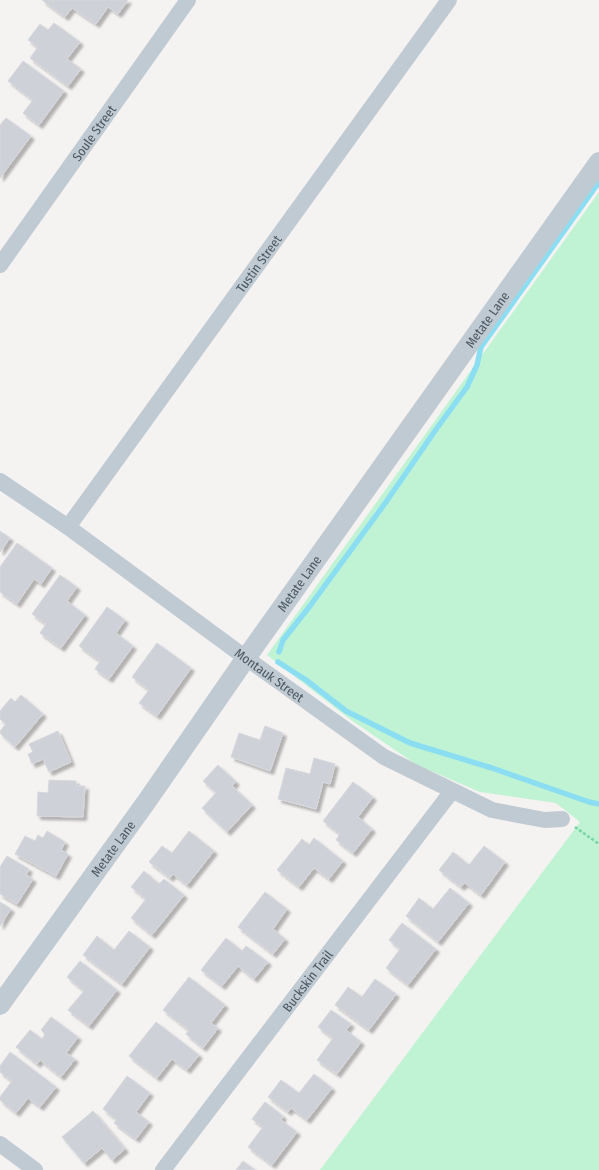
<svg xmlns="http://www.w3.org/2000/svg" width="599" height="1170" font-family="'Fira Sans Condensed',sans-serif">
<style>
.green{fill:#c0f3d3}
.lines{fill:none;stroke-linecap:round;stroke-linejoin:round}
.stream{stroke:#8bdef2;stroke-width:5.5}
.building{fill:#ced1d7;stroke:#d6d8de;filter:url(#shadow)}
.path{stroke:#75d3a4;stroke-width:2.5;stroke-dasharray:3 2;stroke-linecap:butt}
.minor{stroke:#c0cad2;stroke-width:16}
.tertiary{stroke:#c0cad2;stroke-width:20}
.labels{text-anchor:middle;stroke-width:3;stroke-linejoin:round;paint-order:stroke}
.street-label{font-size:13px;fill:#485661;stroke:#fff}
</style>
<defs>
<filter id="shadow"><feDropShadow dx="3.5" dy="3.5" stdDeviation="1" flood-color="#0004"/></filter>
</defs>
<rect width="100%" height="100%" fill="#f5f2f2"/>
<path class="green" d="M599,192v978h-279l260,-348 -24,-19 -76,-11 -63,-27 -66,-45 -84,-65z"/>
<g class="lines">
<g class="stream">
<path d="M279,652l4,-12 27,-34 76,-104 51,-74 30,-41 10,-22 4,-18 118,-165"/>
<path d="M278,662l28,18 40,31 64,32 82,25 97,34 10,2"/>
</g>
</g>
<g class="building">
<path d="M42,0h86l-10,14 -10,-7 -12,17 -24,-16 -7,9z"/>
<path d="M54,23l26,19 -13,17 14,10 -13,17 -38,-28 8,-11 -10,-7 12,-16 8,6z"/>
<path d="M23,61l41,30 -25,34 -16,-12 10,-13 -25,-19z"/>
<path d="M6,118l25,18 -31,42v-53z"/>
<path d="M0,531l10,7 -10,14z"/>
<path d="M17,543l35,25 -11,16 -7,-5 -17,25 -17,-12v-25z"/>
<path d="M60,575l17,12 -10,14 18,14 -24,33 -21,-15 6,-9 -14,-10z"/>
<path d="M107,607l18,13 -9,13 17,13 -24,33 -14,-10 5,-8 -21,-15z"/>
<path d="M157,643l34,25 -34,48 -18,-13 10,-13 -17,-13z"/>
<path d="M21,695l22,19 -28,33 -15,-14v-2l6,-7 -6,-5v-8l11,-13 4,4z"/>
<path d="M265,726l18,7 -13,38 -39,-14 8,-24 21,7z"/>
<path d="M58,731l13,31 -22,10 -6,-13 -11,5 -4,-10 5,-2 -4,-8z"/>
<path d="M314,758l21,6 -5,20 -7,-2 -7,27 -38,-10 8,-31 24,6z"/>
<path d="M218,765l18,17 -4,4 20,19 -25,27 -25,-24 14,-15 -13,-12z"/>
<path d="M49,780l27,1v5h9l-2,31 -46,-1 1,-24 10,1z"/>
<path d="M353,782l20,15 -15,20 14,12 -19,24 -17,-13 4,-6 -17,-13z"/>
<path d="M47,831l18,11 -4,8 7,4 -12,22 -41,-22 10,-18 10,5 3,-6 5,3z"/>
<path d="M189,831l25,20 -27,34 -14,-11 -3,4 -21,-16 13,-16 10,7z"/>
<path d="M314,838l29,23 -14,18 -15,-11 -15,19 -22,-17 25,-31 7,6z"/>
<path d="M484,846l21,16 -24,33 -16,-12 -4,4 -22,-17 14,-18 16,13z"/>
<path d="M7,856l22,13 -3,6 7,4 -16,25 -17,-10v-27z"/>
<path d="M144,871l15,13 5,-5 20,16 -32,40 -21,-17 15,-19 -15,-12z"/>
<path d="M450,888l19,15 -31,39 -32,-26 13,-18 14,11z"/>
<path d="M265,892l22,17 -14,20 12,10 -12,15 -35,-27z"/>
<path d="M0,902l11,7 -11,17z"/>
<path d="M402,923l34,26 -28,36 -22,-17 14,-19 -11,-9z"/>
<path d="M129,931l21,16 -28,37 -39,-29 14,-19 17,14z"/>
<path d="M226,938l16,13 4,-5 22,16 -14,17 -16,-13 -16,20 -21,-16z"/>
<path d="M80,961l37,29 -28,36 -21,-16 16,-19 -17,-14z"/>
<path d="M189,977l36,28 -14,18 7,5 -15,20 -17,-14 3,-4 -26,-20z"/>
<path d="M375,979l21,15 -27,36 -34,-25 13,-18 14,10z"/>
<path d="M331,1010l20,14 -5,6 15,12 -24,32 -20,-14 16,-22 -15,-11z"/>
<path d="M51,1017l27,20 -12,16 9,6 -14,18 -21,-17 -3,4 -21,-17 14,-17 12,9 3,-5 -4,-4z"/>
<path d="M156,1022l43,33 -12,15 -15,-11 -15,19 -28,-22z"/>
<path d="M10,1052l46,35 -16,20 -12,-9 -12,15 -16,-13v-3l12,-16 -12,-9v-6z"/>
<path d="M314,1074l18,14 -25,32 -16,-12 -3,4 -20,-15 13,-17 18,13z"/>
<path d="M127,1076l23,17 -14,19 13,10 -13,17 -22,-16 3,-3 -14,-11z"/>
<path d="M265,1102l18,14 -2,4 16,12 -25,33 -24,-18 15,-20 -11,-8z"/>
<path d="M93,1111l32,38 -13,11 -10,-12 -18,15 -22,-26z"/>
<path d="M243,1161l12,9h-19z"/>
</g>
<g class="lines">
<path class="path" d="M575,827l24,17"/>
<g class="minor">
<path id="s1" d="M0,265l188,-265"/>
<path id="s2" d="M0,481l68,46 178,131 138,99 108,53 53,10 17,-1"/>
<path id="s3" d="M68,527l381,-527"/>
<path d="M0,1144l35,26"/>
<path id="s4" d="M163,1170l289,-379"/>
</g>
<path class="tertiary" id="s5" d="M0,1005l147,-204 99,-143 353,-496"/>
</g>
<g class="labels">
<g class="street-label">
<text dy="5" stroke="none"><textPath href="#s1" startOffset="162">Soule Street</textPath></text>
<text dy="5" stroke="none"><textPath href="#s3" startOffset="325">Tustin Street</textPath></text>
<text dy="5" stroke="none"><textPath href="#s5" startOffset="841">Metate Lane</textPath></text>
<text dy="5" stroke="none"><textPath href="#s5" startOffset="517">Metate Lane</textPath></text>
<text dy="5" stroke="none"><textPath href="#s2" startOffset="332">Montauk Street</textPath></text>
<text dy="5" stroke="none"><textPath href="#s5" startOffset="193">Metate Lane</textPath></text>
<text dy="5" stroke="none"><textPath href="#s4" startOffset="238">Buckskin Trail</textPath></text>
</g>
</g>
</svg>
